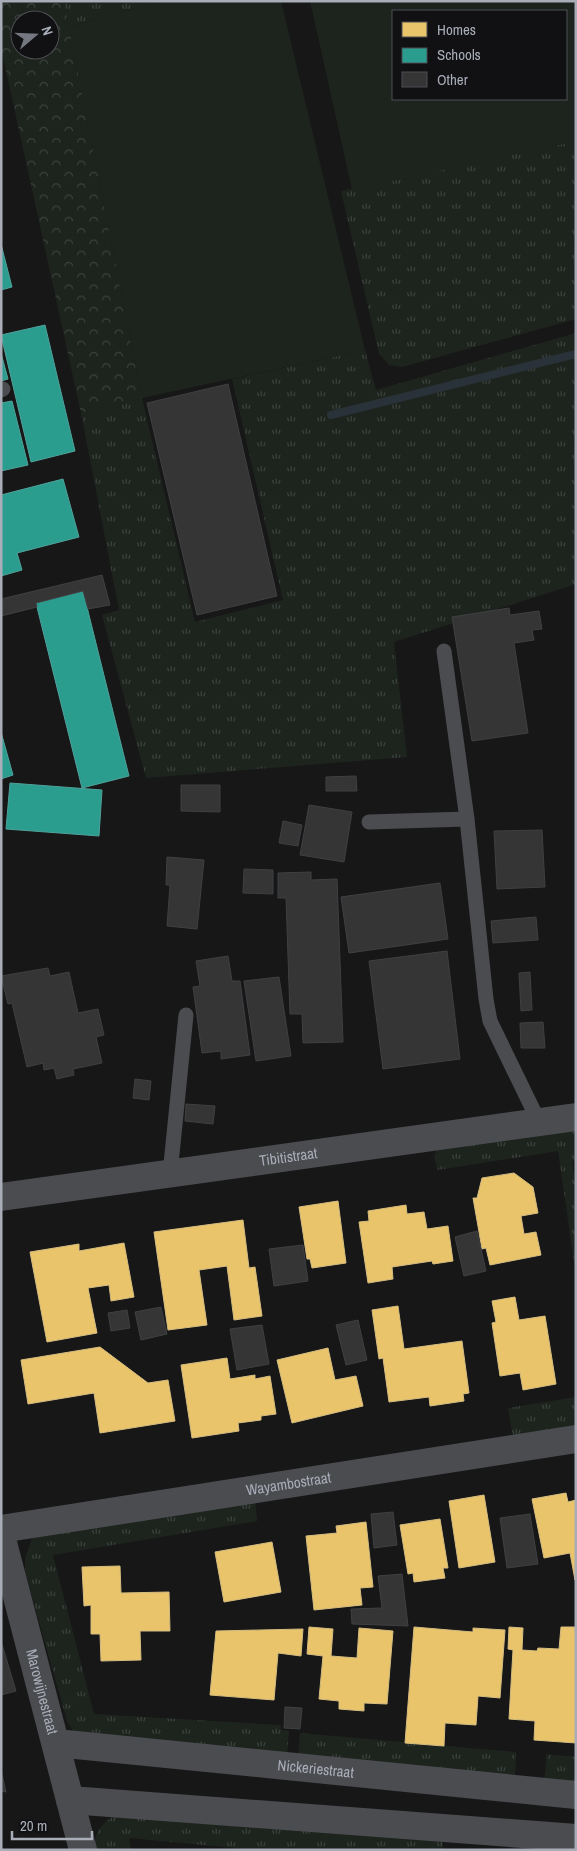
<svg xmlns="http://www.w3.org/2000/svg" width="577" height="1851" font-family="'Archivo Narrow',sans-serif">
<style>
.grass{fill:url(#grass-tufts)}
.forest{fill:url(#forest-crowns);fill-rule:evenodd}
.park{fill:#1d241e;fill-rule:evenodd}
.homes{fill:#e9c46a;stroke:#d6bd81}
.schools{fill:#2a9d8f;stroke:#50a29b}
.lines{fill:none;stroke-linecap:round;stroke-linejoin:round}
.stream{stroke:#2a3239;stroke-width:8}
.building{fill:#353536;stroke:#3f4043}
.service{stroke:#4b4c50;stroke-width:15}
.minor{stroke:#4b4c50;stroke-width:28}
.labels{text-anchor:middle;stroke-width:5;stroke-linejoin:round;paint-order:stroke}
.street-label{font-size:15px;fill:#a8adb8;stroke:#111113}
</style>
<defs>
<pattern id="grass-tufts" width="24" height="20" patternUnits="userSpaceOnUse" patternTransform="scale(1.25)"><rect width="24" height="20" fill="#1d241e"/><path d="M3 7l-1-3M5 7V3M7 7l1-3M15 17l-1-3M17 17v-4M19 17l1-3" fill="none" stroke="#3b413d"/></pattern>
<pattern id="forest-crowns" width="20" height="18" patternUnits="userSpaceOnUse" patternTransform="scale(1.25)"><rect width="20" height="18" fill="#1d241e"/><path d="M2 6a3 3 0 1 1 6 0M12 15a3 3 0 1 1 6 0" fill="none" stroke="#3b413d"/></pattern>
</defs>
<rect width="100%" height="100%" fill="#171717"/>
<g class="grass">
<path d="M64,1h96l-91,26z"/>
<path d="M576,141v178l-174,48 -13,-2 -10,-11 -38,-163z"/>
<path d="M576,333v251l-182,58 13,115 -261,21 -44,-163 17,-5 -38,-197 61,-15 53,224 88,-22 -51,-221 133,-29 11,40z"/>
<path d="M576,1125v35l-4,1 4,27v88l-18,-125 -120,19 -4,-13 4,-11z"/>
<path d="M576,1397v31l-63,9 -5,-29z"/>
<path d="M255,1500l2,21 -204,34 41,159 187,11v5l8,1 -2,24 -204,-19 -10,-5 -6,-10 -42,-149v-13l8,-24z"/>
<path d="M300,1733l216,19 -1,28 -217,-20z"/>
<path d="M547,1754l29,3v29l-32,-4z"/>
<path d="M115,1815l189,13 139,14v8h-187l-127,-12 2,12h-35c-4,-16 6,-27 19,-35z"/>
</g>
<path class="forest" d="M1,1h63l78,397 -61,15 -80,-365zM20,20h30v30h-30z"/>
<g class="park">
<path d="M160,1h121l84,349 -223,48 -73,-371z"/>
<path d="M310,1h266v140l-224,49zM393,11h173v88h-173z"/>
</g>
<g class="homes">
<path d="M514,1173l19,14 5,26 -17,3 3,18 12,-2 5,23 -51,10 -4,-17 -4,1 -9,-51h4l5,-20z"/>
<path d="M338,1201l8,62 -34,5 -2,-9h-3l-8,-52z"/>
<path d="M406,1205l1,9 17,-2 3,17 21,-3 5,35 -20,3 -1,-3 -40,6 1,12 -25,4 -9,-61 10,-1 -1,-10z"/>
<path d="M243,1220l6,48 6,-1 7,49 -28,4 -7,-54 -28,4 8,55 -39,5 -14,-98z"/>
<path d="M124,1243l10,54 -23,4 -2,-16 -21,3 9,45 -50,9 -17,-90 49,-8v7z"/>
<path d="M515,1297l4,23 26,-4 11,68 -33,6 -3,-17 -20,3 -8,-53 4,-1 -4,-21z"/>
<path d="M398,1306l6,43 58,-8 7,52 -6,1 1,7 -34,5 -1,-9 -40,5 -6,-44 -4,1 -7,-49z"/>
<path d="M100,1347l48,36 20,-3 7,41 -75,12 -6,-40 -66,11 -7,-44z"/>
<path d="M328,1348l7,32 21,-4 7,30 -71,17 -15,-63z"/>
<path d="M227,1358l3,21 25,-4v4l15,-3 6,38 -15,2v4l-23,3 1,8 -47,7 -11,-73z"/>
<path d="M566,1493l2,9 8,-2 -1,80 -5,-27 -26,5 -12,-59z"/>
<path d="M484,1495l11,67 -36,6 -10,-67z"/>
<path d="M440,1519l8,49h-5l2,10 -31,4 -1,-9 -5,1 -8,-49z"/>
<path d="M366,1522l7,65 -13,1 2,17 -48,5 -8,-74 31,-3 -1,-7z"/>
<path d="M272,1542l9,50 -57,10 -9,-50z"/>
<path d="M120,1566l1,27 48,-1 1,39h-30l1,29 -40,1 -1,-27h-9v-29l-7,1 -2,-39z"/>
<path d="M309,1627l24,2 -2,27 26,2 2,-30 34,3 -6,73 -23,-1v8l-25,-2v-8l-20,-2 4,-43 -16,-2z"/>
<path d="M414,1627l59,5v-4l32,2 -5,68 -22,-2 -2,29 -31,-2 -1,23 -39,-3z"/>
<path d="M509,1627l14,1 -1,22 15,1 1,-3 21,1 2,-22h15v116l-42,-3 1,-19 -26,-2 4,-69 -5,-1z"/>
<path d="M303,1629l-2,27 -23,-3 -4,47 -64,-5 6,-64z"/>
</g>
<g class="schools">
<path d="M1,244l11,43 -11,3z"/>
<path d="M45,325l30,126 -44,11 -30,-127z"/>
<path d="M1,353l7,26 -7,2z"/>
<path d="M12,401l16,64 -27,6v-68z"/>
<path d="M63,479l16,58 -62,16 5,17 -21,6v-81z"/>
<path d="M83,591l46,185 -47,12 -46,-185z"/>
<path d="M1,732l12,43 -12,4z"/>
<path d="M10,783l92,7 -3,46 -93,-7z"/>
</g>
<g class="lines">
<path class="stream" d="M331,415l245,-61"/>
</g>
<g class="building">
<path d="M228,384l49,212 -80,19 -50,-212z"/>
<path d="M102,575l8,30 -22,4 -5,-18 -47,12 1,4 -36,9v-17z"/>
<path d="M509,608l1,7 29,-4 3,18 -10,1 2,10 -20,3 14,90 -56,8 -20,-124z"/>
<path d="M356,776l1,15h-31v-14z"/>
<path d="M181,785h39v27l-39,-1z"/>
<path d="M309,805l43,7 -8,50 -44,-7z"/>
<path d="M283,821l19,4 -4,21 -19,-3z"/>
<path d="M542,830l3,57 -48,2 -3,-58z"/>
<path d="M167,857l37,3 -7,69 -30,-3 3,-41h-4z"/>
<path d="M244,869l29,1v24l-30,-1z"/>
<path d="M311,872v8l26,-1 6,163 -40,1 -1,-29h-12l-4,-116h-8v-25z"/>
<path d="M440,883l8,56 -99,14 -8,-56z"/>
<path d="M536,917l2,23 -45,3 -2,-22z"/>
<path d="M447,951l13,108 -77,10 -14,-108z"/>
<path d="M228,956l4,25h8l10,74 -29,4v-8l-19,2 -9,-66 7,-1 -4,-25z"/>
<path d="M48,968l2,8 19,-4 9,41 20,-4 6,26 -8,2 6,26 -29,6 1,6 -17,4 -3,-11 -10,2 -1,-7 -16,4 -15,-64 -4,1 -7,-28z"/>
<path d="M530,972l2,38 -11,1 -2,-38z"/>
<path d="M279,977l12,79 -35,5 -12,-80z"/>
<path d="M543,1022l2,26h-24l-1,-25z"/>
<path d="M135,1079l16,2 -2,19 -16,-2z"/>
<path d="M186,1104l29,2 -2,18 -28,-3z"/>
<path d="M477,1231l9,40 -22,5 -9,-39z"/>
<path d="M303,1245l5,36 -34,5 -5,-37z"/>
<path d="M161,1307l6,27 -26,6 -6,-28z"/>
<path d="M127,1310l3,18 -19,3 -3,-18z"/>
<path d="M358,1320l9,40 -21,5 -10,-40z"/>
<path d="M262,1325l7,39 -32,6 -7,-41z"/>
<path d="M393,1512l4,33 -23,3 -3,-34z"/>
<path d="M530,1514l8,50 -31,4 -7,-50z"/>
<path d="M402,1574l6,52 -56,-2 -1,-15 31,-1 -4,-32z"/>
<path d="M1,1641l15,50 -15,4z"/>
<path d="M285,1707l17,1 -2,21 -16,-1z"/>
<path d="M1,1770l5,22 -5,-1z"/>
</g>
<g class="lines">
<g class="service">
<path d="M1,390l2,-1"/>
<path d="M444,651l23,168 19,180 4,22 49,101"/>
<path d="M369,822l98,-3"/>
<path d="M170,1174l16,-159"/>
</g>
<g class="minor">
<path id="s1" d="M1,1197l575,-80"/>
<path id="s2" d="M1,1529l575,-90"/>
<path id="s3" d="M1,1535l82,315"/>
<path id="s4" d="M56,1743l520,52"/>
<path d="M70,1800l506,38"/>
</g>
</g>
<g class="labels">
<g class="street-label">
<text dy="5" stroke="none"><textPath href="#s1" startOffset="290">Tibitistraat</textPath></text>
<text dy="5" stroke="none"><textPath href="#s2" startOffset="291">Wayambostraat</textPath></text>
<text dy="5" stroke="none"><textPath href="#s3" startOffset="162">Marowijnestraat</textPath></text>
<text dy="5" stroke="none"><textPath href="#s4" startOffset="261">Nickeriestraat</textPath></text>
</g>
</g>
<rect width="577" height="1851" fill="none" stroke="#a8adb8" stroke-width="5"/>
<rect x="392" y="10" width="175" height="90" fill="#111113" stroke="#4d4f55"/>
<rect x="402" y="22" width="25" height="15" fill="#e9c46a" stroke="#4d4f55"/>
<text x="437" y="35" font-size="15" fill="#a8adb8">Homes</text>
<rect x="402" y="48" width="25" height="15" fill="#2a9d8f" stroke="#4d4f55"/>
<text x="437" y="60" font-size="15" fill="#a8adb8">Schools</text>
<rect x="402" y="72" width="25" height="15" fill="#353536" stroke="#4d4f55"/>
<text x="437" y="85" font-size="15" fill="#a8adb8">Other</text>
<g transform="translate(35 35) rotate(71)"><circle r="24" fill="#111113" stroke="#4d4f55"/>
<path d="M0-4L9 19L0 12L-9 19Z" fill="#757880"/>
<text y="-8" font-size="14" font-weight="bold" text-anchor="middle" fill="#a8adb8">N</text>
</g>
<path d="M12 1831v8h80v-8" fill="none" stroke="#a8adb8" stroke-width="2.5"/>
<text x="20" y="1831" font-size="15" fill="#a8adb8" stroke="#111113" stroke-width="4" paint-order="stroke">20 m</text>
</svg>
